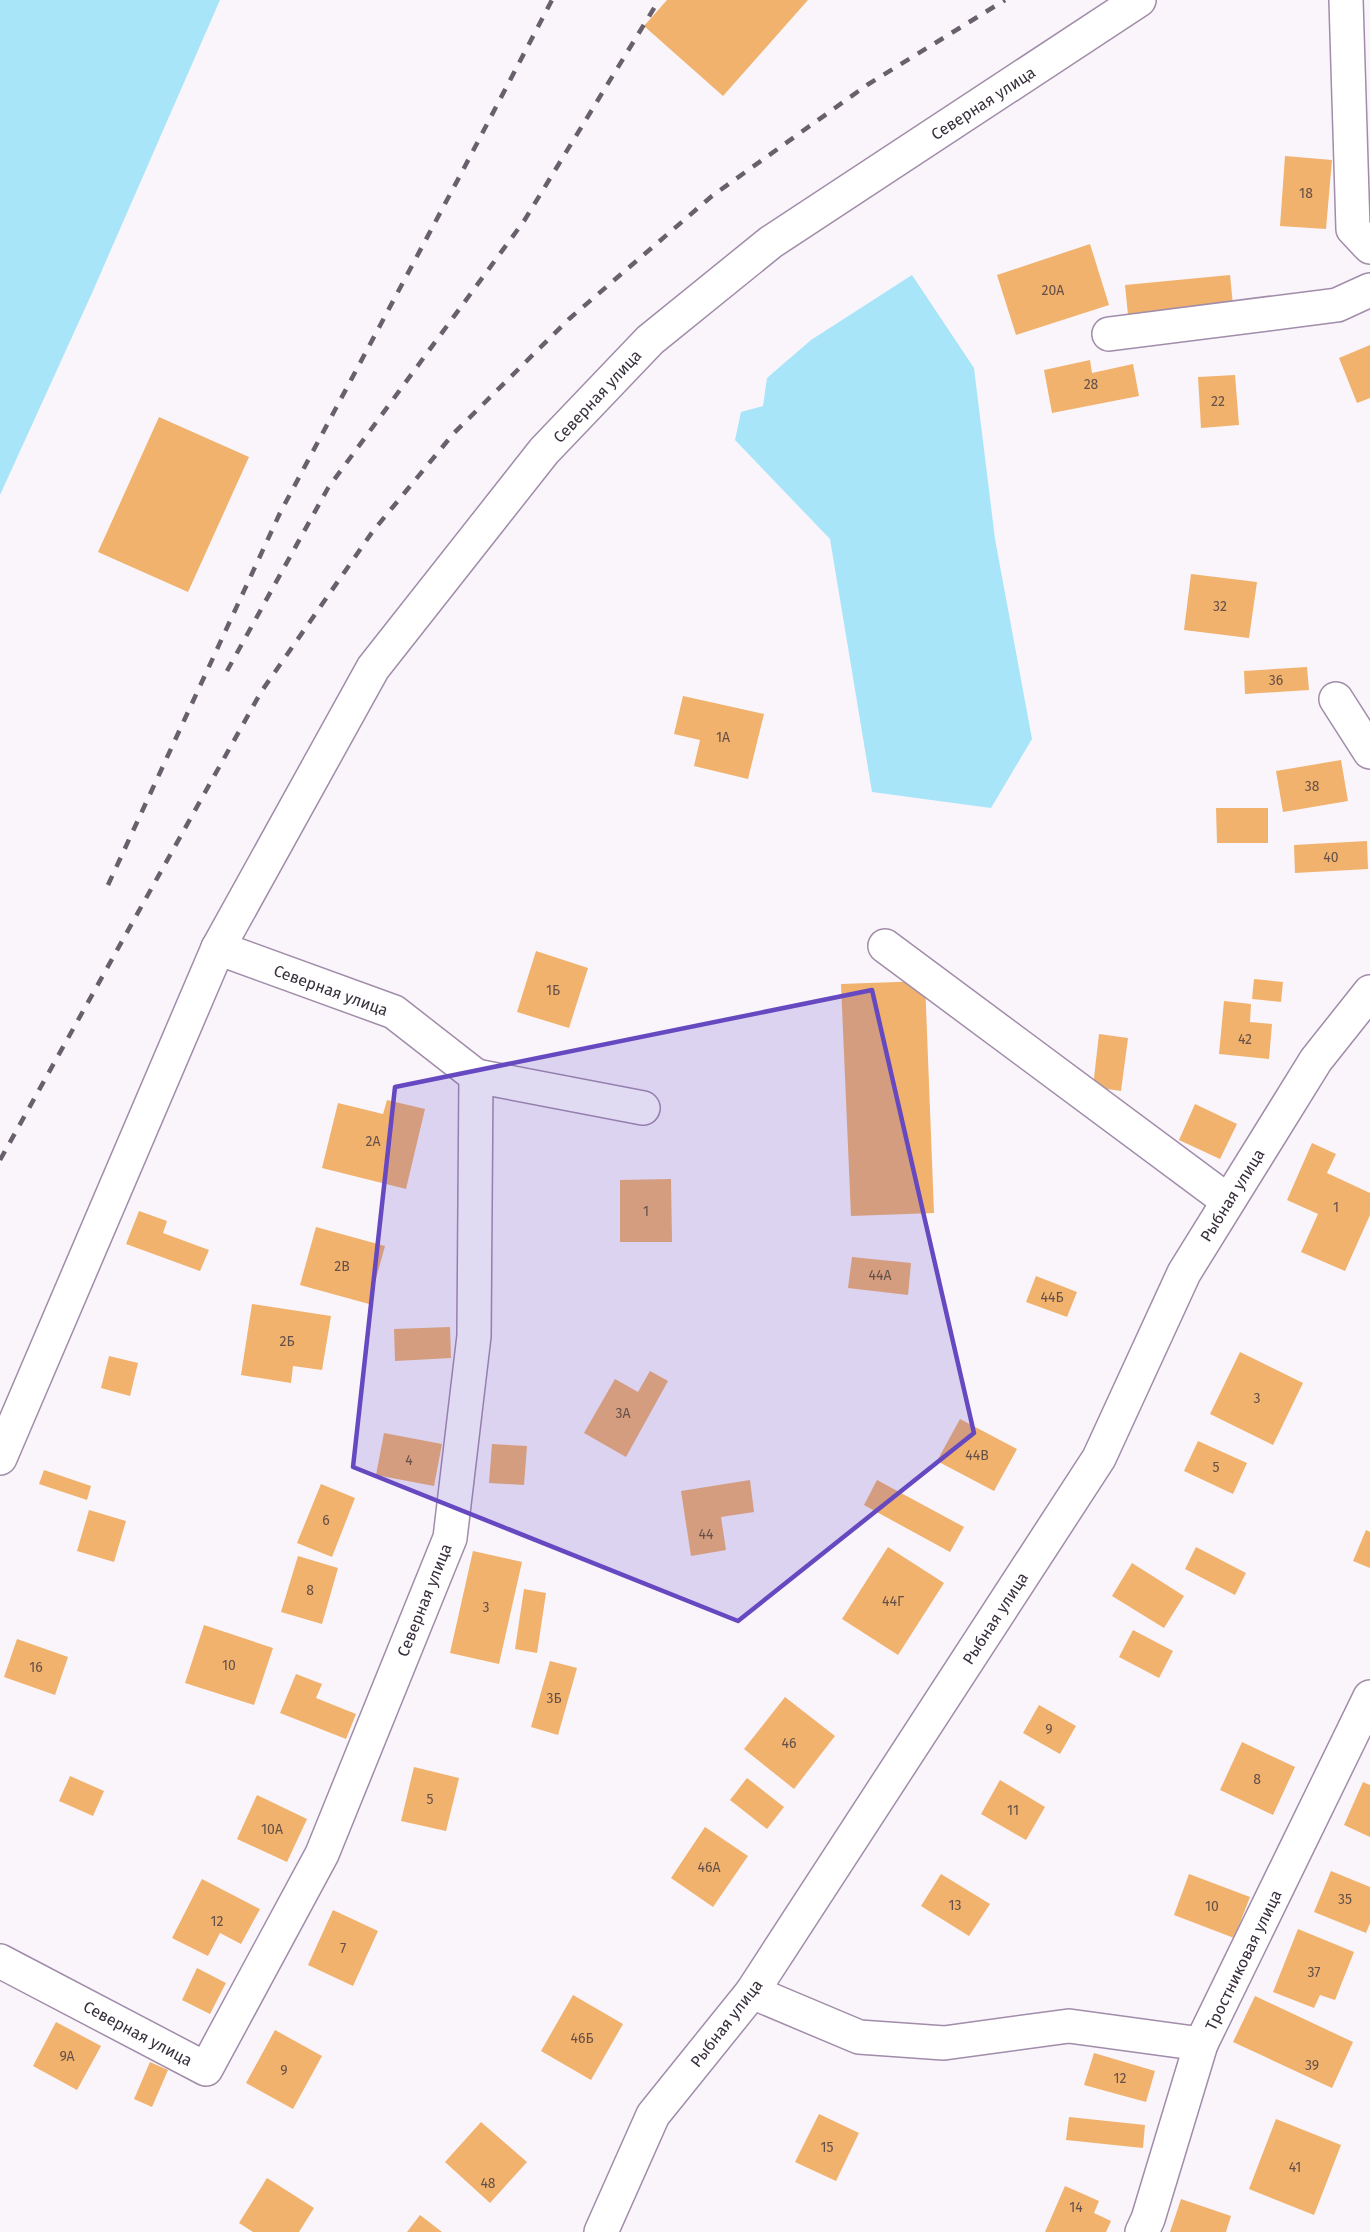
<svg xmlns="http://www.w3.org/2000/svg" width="1370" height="2232" font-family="'Fira Sans',sans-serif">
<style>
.water{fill:#a8e5f9}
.building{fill:#f1b26e}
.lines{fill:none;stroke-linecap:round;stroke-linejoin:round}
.minor-casing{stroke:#a18ca9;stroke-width:36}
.minor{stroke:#fff;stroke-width:33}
.rail{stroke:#68606b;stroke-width:4.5;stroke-dasharray:10 10;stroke-linecap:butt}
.marked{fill:#6649c1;fill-opacity:0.2;stroke:#6649c1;stroke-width:4.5;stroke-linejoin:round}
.labels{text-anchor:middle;stroke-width:5;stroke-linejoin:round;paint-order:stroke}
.number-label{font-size:14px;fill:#665048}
.street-label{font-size:16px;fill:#382f3c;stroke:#fff}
</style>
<rect width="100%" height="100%" fill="#f9f5fb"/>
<g class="water">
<path d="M0,0h220l-128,293 -92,202z"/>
<path d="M912,275l62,93 21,171 37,200 -41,69 -119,-16 -42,-253 -95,-99 6,-28 22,-6 4,-28 44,-38z"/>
</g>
<g class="building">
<path d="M667,0h141l-85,96 -79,-70z"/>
<path d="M1285,156l47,4 -6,69 -46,-3z"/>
<path d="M1090,244l19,61 -93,30 -19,-60z"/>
<path d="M1230,275l3,30 -105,10 -3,-30z"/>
<path d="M1370,345v53l-13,5 -18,-45z"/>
<path d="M1090,360l2,13 41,-9 6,32 -87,17 -8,-43z"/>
<path d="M1235,375l4,50 -38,3 -3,-51z"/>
<path d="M159,417l90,40 -61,135 -90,-40z"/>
<path d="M1191,574l66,8 -8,56 -65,-8z"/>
<path d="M1307,667l2,23 -64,4 -1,-23z"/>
<path d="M683,696l81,18 -16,65 -54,-13 6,-26 -26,-6z"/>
<path d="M1341,760l7,41 -65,11 -7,-41z"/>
<path d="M1216,808h52v35h-51z"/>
<path d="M1367,841l1,28 -73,4 -1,-28z"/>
<path d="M536,951l52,17 -19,60 -52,-16z"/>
<path d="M1254,979l29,3 -2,20 -29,-3z"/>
<path d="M925,981l9,232 -83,3 -10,-232z"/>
<path d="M1224,1001l27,3 -1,18 22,2 -3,35 -50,-5z"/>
<path d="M1099,1034l29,4 -7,53 -28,-4z"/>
<path d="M387,1100l38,9 -19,80 -84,-21 16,-65 45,11z"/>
<path d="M1195,1104l42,20 -17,35 -41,-19z"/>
<path d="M1312,1143l24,11 -9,19 43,20v22l-25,56 -44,-19 17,-38 -31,-14z"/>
<path d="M671,1179l1,63h-52v-62z"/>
<path d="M139,1211l28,10 -4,12 46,17 -9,21 -74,-27z"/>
<path d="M316,1227l69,19 -16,58 -69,-19z"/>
<path d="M852,1257l59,6 -3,32 -60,-7z"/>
<path d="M1036,1276l41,16 -10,25 -41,-15z"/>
<path d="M252,1304l79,12 -9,54 -29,-4 -2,17 -50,-8z"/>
<path d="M450,1327l1,31 -56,3 -1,-32z"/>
<path d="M1240,1352l63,31 -30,62 -63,-31z"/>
<path d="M109,1356l29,7 -8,33 -29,-8z"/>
<path d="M650,1371l18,10 -42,76 -42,-24 31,-54 23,13z"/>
<path d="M960,1419l57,30 -23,42 -57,-30z"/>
<path d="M384,1433l58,11 -8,42 -58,-11z"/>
<path d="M1198,1441l49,22 -14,31 -49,-23z"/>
<path d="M492,1444l35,2 -3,39 -35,-2z"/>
<path d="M44,1470l47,16 -4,14 -48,-16z"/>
<path d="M750,1480l4,32 -33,5 5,33 -35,6 -10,-65z"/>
<path d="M877,1480l87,47 -14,25 -86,-47z"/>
<path d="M321,1484l34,14 -23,59 -35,-14z"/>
<path d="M89,1510l37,11 -12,41 -37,-11z"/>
<path d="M1366,1530l4,2v36l-17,-7z"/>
<path d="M888,1547l56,36 -46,72 -56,-36z"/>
<path d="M1196,1547l50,26 -11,22 -50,-26z"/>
<path d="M473,1551l49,11 -23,102 -49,-11z"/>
<path d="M298,1556l40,12 -16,56 -41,-12z"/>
<path d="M1132,1563l52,33 -20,32 -52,-32z"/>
<path d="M524,1589l22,4 -9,60 -22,-4z"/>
<path d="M204,1625l69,23 -19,57 -69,-22z"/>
<path d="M1133,1630l40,21 -14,27 -40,-21z"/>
<path d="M17,1639l51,18 -13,38 -51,-18z"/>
<path d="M550,1661l27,7 -19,67 -27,-8z"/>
<path d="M296,1674l26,10 -6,14 40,16 -10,25 -66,-26z"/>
<path d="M785,1697l50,39 -41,53 -50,-40z"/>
<path d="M1039,1705l37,21 -16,28 -37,-21z"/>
<path d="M1242,1742l53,25 -22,48 -53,-25z"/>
<path d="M414,1767l45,11 -13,53 -45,-10z"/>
<path d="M70,1776l34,15 -11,25 -34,-15z"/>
<path d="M747,1778l37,29 -17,22 -37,-29z"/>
<path d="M1000,1780l45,27 -19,33 -45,-26z"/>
<path d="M1363,1782l7,3v52l-26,-12z"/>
<path d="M257,1795l50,24 -20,43 -50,-23z"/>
<path d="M705,1827l43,29 -35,51 -42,-29z"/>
<path d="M1331,1871l39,16v36l-4,10 -52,-21z"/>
<path d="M941,1874l49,30 -21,32 -48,-30z"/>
<path d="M1189,1874l61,23 -16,41 -60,-23z"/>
<path d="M202,1879l58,30 -19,35 -21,-11 -12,23 -36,-18z"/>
<path d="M333,1910l45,21 -25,55 -45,-21z"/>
<path d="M1298,1929l56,23 -19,48 -15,-5 -6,13 -41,-16z"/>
<path d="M197,1968l29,15 -16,31 -28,-14z"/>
<path d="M573,1995l50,29 -32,56 -50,-29z"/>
<path d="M1255,1996l98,46 -21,46 -99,-46z"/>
<path d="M56,2022l45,24 -24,44 -44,-24z"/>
<path d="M275,2030l47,26 -29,53 -47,-26z"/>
<path d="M1094,2053l61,18 -9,31 -62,-17z"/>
<path d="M150,2062l18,8 -16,37 -18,-8z"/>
<path d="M819,2114l40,19 -23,48 -41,-19z"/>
<path d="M1069,2117l76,8 -2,23 -77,-8z"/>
<path d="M1276,2119l65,26 -27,70 -65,-26z"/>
<path d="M481,2122l46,40 -37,41 -45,-41z"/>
<path d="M267,2178l47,30 -15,24h-46l-14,-9z"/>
<path d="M1065,2186l34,15 -5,12 17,8 -5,11h-61z"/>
<path d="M1181,2199l50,17 -5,16h-56z"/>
<path d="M420,2215l22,17h-35z"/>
</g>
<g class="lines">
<defs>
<g id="minor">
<path d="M1346,0l7,229 17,18"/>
<path d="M1109,334l228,-29 33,-15"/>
<path d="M1336,699l34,53"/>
<path d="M885,946l343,255"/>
<path d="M476,1076l167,32"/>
<path d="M0,1458l218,-510 155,-280 171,-217 106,-111 121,-98 368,-242"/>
<path d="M0,1961l206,108 116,-215 128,-316 24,-202 2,-260 -82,-64 -176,-64"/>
<path d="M752,1992l107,45 85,6 125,-17 132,18"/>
<path d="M601,2232l52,-117 99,-123 347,-534 85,-185 132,-213 54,-68"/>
<path d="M1142,2232l6,-13 53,-175 169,-347"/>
</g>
</defs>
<use href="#minor" class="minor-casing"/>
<use href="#minor" class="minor"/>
<g class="rail">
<path d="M227,671l101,-183 196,-267 135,-221"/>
<path d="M108,885l172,-372 183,-343 89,-170"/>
<path d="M0,1160l261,-468 112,-161 81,-98 115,-114 143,-123 155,-111 138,-85"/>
</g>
</g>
<path class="marked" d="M872,990l102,443 -236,188 -385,-154 42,-380z"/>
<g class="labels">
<g class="number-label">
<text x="1306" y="198">18</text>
<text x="1053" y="295">20А</text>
<text x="1091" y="389">28</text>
<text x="1218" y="406">22</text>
<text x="1220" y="611">32</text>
<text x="1276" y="685">36</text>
<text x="723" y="742">1А</text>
<text x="1312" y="791">38</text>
<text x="1331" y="862">40</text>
<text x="553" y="995">1Б</text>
<text x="1245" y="1044">42</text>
<text x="373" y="1146">2А</text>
<text x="1336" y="1212">1</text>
<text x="646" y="1216">1</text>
<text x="342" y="1271">2В</text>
<text x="880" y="1280">44А</text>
<text x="1052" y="1302">44Б</text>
<text x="287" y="1346">2Б</text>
<text x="1257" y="1403">3</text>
<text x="623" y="1418">3А</text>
<text x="977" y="1460">44В</text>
<text x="409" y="1465">4</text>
<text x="1216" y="1472">5</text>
<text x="326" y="1525">6</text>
<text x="706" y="1539">44</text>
<text x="310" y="1595">8</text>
<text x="893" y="1606">44Г</text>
<text x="486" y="1612">3</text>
<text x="229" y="1670">10</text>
<text x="36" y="1672">16</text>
<text x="554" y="1703">3Б</text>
<text x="1049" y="1734">9</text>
<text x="789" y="1748">46</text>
<text x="1257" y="1784">8</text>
<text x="430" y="1804">5</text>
<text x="1013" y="1815">11</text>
<text x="272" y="1834">10А</text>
<text x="709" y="1872">46А</text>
<text x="1345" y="1904">35</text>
<text x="955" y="1910">13</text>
<text x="1212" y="1911">10</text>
<text x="217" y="1926">12</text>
<text x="343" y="1953">7</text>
<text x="1314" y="1977">37</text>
<text x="582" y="2043">46Б</text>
<text x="67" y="2061">9А</text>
<text x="1312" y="2070">39</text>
<text x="284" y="2075">9</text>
<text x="1120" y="2083">12</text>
<text x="827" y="2152">15</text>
<text x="1295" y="2172">41</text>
<text x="488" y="2188">48</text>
<text x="1076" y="2212">14</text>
</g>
<g class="street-label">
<text transform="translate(983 103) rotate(-33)" y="6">Северная улица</text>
<text transform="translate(597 396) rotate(-47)" y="6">Северная улица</text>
<text transform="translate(331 990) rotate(20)" y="6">Северная улица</text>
<text transform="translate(1232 1195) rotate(-58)" y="6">Рыбная улица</text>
<text transform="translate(424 1600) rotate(-68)" y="6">Северная улица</text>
<text transform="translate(995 1618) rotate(-57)" y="6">Рыбная улица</text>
<text transform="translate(1243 1960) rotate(-64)" y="6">Тростниковая улица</text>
<text transform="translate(726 2023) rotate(-52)" y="6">Рыбная улица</text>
<text transform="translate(138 2033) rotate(28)" y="6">Северная улица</text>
</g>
</g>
</svg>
